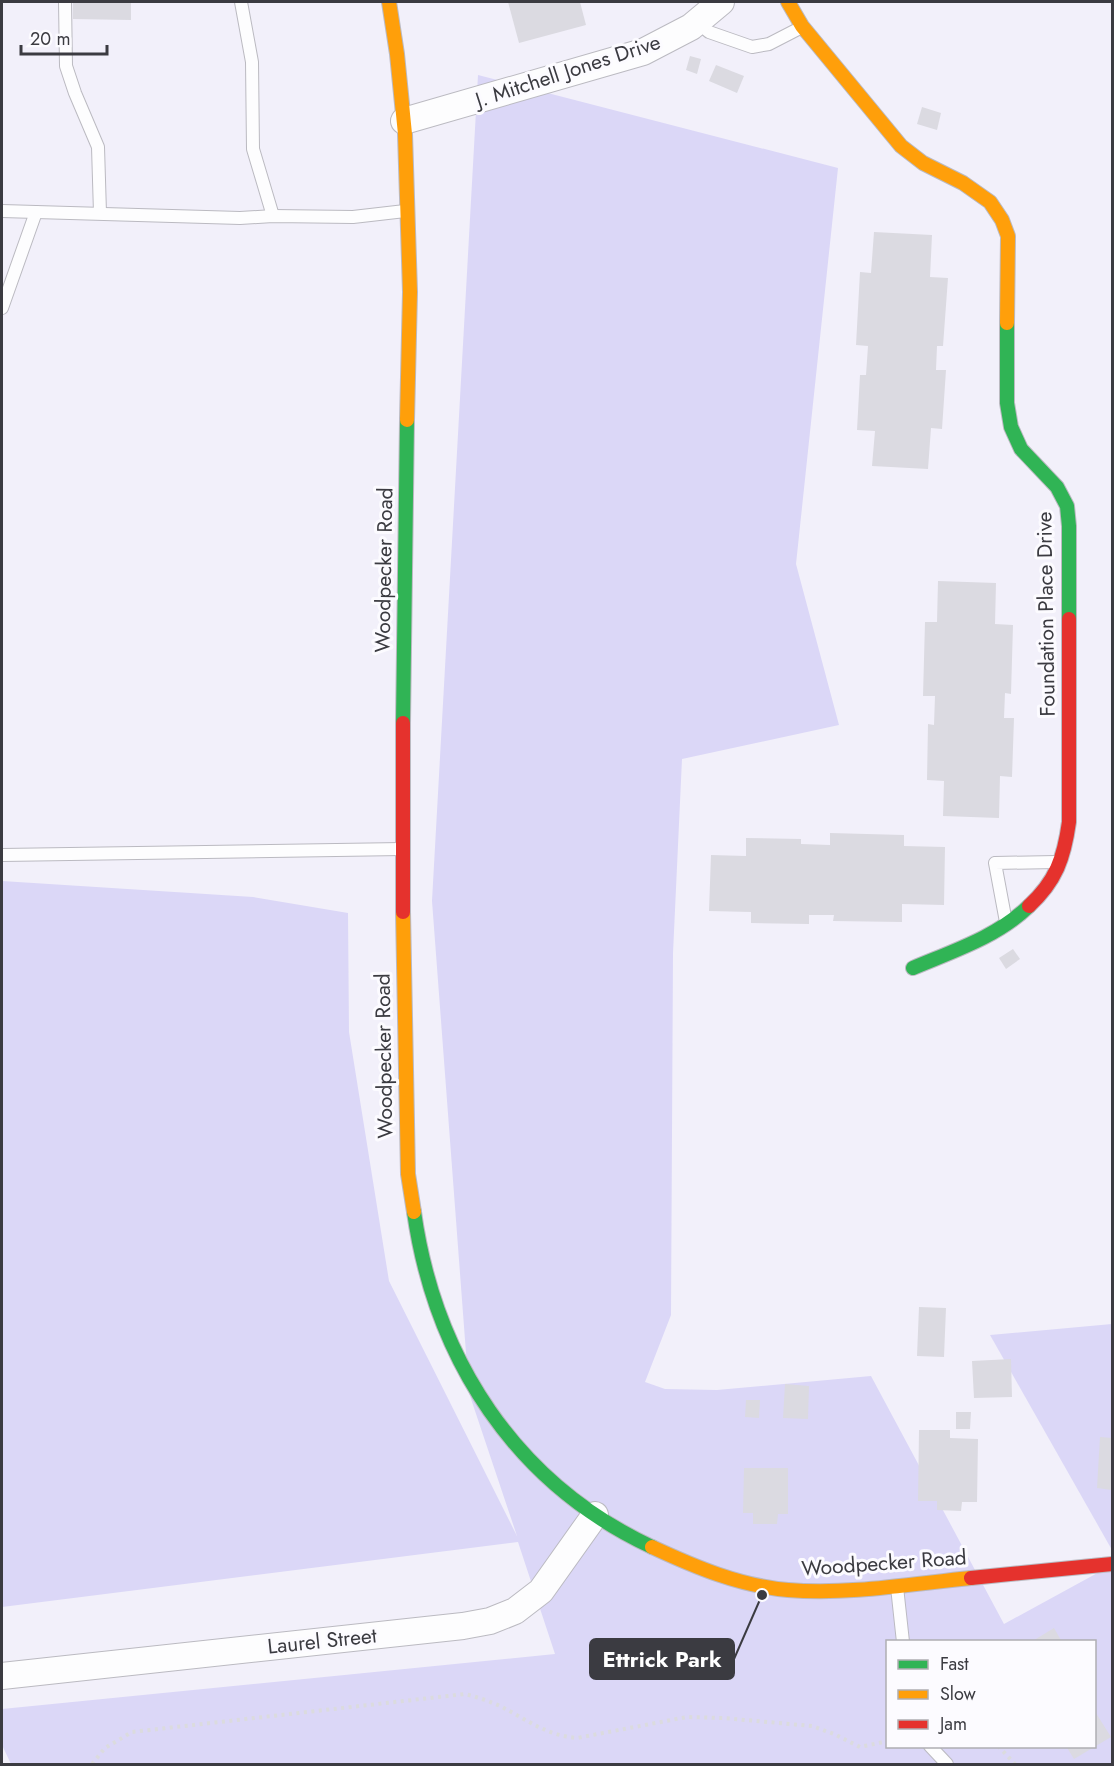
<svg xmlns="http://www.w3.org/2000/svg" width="1114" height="1766" font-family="Jost,sans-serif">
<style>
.green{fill:#dbd7f7;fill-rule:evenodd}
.building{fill:#dbdae1}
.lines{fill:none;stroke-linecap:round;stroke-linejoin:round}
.lane-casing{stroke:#bbbac1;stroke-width:14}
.street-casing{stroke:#bbbac1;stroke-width:28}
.fast-casing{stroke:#bbbac1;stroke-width:16}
.slow-casing{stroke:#bbbac1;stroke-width:16}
.jam-casing{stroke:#bbbac1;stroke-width:16}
.path{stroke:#dbdbde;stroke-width:4;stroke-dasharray:3 4.5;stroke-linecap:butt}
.lane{stroke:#fdfdfe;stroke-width:12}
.street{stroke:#fdfdfe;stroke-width:26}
.fast{stroke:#30b455;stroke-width:14}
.slow{stroke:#ff9f0a;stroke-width:14}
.jam{stroke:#e5322d;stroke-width:14}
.labels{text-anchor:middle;stroke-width:6;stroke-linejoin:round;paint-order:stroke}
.street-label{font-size:21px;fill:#3b3b41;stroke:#fcfbff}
.leader{fill:none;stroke:#3b3b41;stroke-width:2}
.callout-dot{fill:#3b3b41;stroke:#fcfbff;stroke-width:2}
.callout{fill:#3b3b41;stroke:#3b3b41;stroke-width:2}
.callout-label{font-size:22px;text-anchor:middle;font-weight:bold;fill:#fff}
</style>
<rect width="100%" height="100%" fill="#f2f0fa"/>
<g class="green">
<path d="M478,75l360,93 -42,396 43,161 -157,34 -9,194 -2,362 -26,67 20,7 52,1 154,-14 133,248 108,-59v199h-1101l-9,-19v-36l553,-55 -37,-112 -516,65v-726l251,16 95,16 1,119 40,249 128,255 -48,-143 -37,-492zM888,1642h206v104h-206z"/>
<path d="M1112,1324v226l-122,-215z"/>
</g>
<g class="building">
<path d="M73,2h58v18l-58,-1z"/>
<path d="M508,2h72l6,23 -67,18z"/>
<path d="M690,56l11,3 -4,15 -11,-4z"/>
<path d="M716,65l28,11 -7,17 -28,-12z"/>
<path d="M922,107l19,6 -4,17 -20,-6z"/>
<path d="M874,232l58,3 -2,42 18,1 -5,68h-6l-1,24h10l-4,59 -11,-1 -3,41 -56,-3 3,-35 -18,-1 3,-55h6l2,-29 -12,-1 4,-73 11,1z"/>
<path d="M938,581l58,2 -1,41 18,1 -2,69 -6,-1 -1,25h10l-2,59 -12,-1 -1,42 -56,-2 1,-35 -17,-1 1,-56 6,1 1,-29h-12l2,-74h12z"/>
<path d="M830,833l74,2v11l41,1 -1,58 -42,-1v18l-69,-1 1,-6h-25v9l-58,-1v-11l-42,-1 2,-56 35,1v-18l55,1v5l29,1z"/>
<path d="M1013,949l7,10 -14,10 -7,-11z"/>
<path d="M919,1307l27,1 -2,49 -27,-1z"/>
<path d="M1011,1359l1,38 -38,1 -2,-37z"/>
<path d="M785,1384l24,2 -1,33 -25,-1z"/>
<path d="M746,1400h14l-1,18 -14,-1z"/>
<path d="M956,1412h15l-1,17h-14z"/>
<path d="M919,1430h31v8l28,1 -1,63h-15l-1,9 -24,-1v-9h-19z"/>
<path d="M1100,1437l12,1v52l-15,-2z"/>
<path d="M744,1468h44v46h-10l-1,10h-24v-11h-10z"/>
<path d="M1054,1628l8,14h-31z"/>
<path d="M1094,1710l17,27 -37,22 -8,-13h28z"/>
</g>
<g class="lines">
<defs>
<g id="lane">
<path d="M65,2l1,64 9,27 23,54 2,66"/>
<path d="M241,2l11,60 1,87 20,67"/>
<path d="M697,22l12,10 43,15 17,-3 33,-17"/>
<path d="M2,211l238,7 33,-2 80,1 52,-6"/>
<path d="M2,308l34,-96"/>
<path d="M2,855l400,-6"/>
<path d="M1006,922l-11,-59 61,-1"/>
<path d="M897,1587l6,55"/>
<path d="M930,1746l17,18"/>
</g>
<g id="street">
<path d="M404,121l239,-69 48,-25 30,-25"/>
<path d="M2,1676l461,-50 27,-5 25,-10 26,-20 54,-76"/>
</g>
<g id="fast">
<path d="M1007,323v80l4,24 10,22 36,38 10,19 2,20v93"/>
<path d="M403,723l4,-303"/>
<path d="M913,968c40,-17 84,-31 116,-62"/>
<path d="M414,1212c21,147 101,271 238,335"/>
</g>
<g id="slow">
<path d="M389,2l8,52 8,80 5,158 -3,128"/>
<path d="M788,2l14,24 99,120 22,17 40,20 27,19 12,18 6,16 -1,87"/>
<path d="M403,912l5,262 6,38"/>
<path d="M652,1547c43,20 88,39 136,43 60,5 123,-6 183,-12"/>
</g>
<g id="jam">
<path d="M403,723v189"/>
<path d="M1029,906c27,-25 35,-48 40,-84v-203"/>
<path d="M971,1578l141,-14"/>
</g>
</defs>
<use href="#lane" class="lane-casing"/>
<use href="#street" class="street-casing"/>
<use href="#fast" class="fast-casing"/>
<use href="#slow" class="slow-casing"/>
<use href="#jam" class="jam-casing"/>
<g class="path">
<path d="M998,1746l17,18"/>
<path d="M92,1764l13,-16 27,-16 333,-38c12,3 24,7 35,12 28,14 45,29 77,32l110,-21 36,1 89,8 22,8 26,13 28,-6"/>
</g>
<use href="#lane" class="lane"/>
<use href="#street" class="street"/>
<use href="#fast" class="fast"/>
<use href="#slow" class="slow"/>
<use href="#jam" class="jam"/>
</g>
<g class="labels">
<g class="street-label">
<text transform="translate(568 71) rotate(-18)" y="7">J. Mitchell Jones Drive</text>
<text transform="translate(384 570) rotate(-89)" y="7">Woodpecker Road</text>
<text transform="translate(1046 614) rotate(-91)" y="7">Foundation Place Drive</text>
<text transform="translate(384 1056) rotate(-91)" y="7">Woodpecker Road</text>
<text transform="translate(884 1563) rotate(-4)" y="7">Woodpecker Road</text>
<text transform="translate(322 1641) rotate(-6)" y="7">Laurel Street</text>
</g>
</g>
<path class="leader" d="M762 1595L734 1659"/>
<circle class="callout-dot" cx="762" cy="1595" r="6"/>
<rect class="callout" x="590" y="1639" width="144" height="40" rx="6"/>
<g class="callout-label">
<text x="662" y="1667">Ettrick Park</text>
</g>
<rect width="1114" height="1766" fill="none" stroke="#3b3b41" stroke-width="6"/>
<rect x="886" y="1640" width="210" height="108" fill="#fcfbff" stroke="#afaeb3" stroke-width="1.5"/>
<rect x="898" y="1660" width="30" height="9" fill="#30b455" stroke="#afaeb3" stroke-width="1.5"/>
<text x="940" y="1670" font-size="18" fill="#3b3b41">Fast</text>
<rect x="898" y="1690" width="30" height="9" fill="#ff9f0a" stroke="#afaeb3" stroke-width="1.5"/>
<text x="940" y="1700" font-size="18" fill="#3b3b41">Slow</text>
<rect x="898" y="1720" width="30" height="9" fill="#e5322d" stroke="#afaeb3" stroke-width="1.5"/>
<text x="940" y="1730" font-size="18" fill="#3b3b41">Jam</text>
<path d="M21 45v9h86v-9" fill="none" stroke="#3b3b41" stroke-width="3"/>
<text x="30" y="45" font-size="18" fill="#3b3b41" stroke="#fcfbff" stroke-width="4.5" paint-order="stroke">20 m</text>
</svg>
